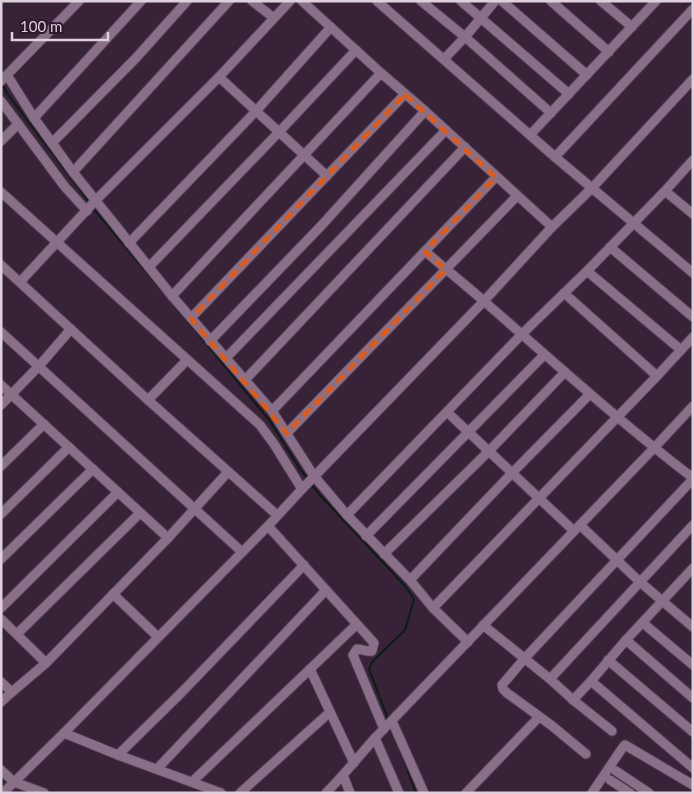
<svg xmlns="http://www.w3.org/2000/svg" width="694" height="794" font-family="Lato,sans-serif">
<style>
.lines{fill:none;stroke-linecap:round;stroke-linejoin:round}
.stream{stroke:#0c1c17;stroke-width:2}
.minor-casing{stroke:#513e50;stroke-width:11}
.minor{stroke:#8a6f88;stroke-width:9}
.marked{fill:none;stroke:#e8590c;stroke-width:4;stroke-dasharray:10 6;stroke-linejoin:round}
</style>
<rect width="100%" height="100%" fill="#382237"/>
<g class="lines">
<g class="stream">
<path d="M2,83l4,9 83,110"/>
<path d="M93,208l69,83"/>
<path d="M175,306l95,115 30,48 7,9"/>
<path d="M311,484l9,11 85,91 9,13 -9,31 -32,31 -4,8 19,50"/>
<path d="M400,749l16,44"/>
</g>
<defs>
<g id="minor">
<path d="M252,1l22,17"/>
<path d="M302,1l79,72 44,38 127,116"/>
<path d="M377,1l178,156 138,116"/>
<path d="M421,1l44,36 86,76"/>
<path d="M461,1l108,93"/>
<path d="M502,1l85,74"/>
<path d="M551,1l58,51"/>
<path d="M601,1l31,26"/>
<path d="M444,59l21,-22 30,-36"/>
<path d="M7,75l27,43 39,54 99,124 100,115 42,65 33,39 63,65 23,28 35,34"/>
<path d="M219,77l108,99"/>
<path d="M1,81l78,-80"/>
<path d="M1,101l64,86 22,24"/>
<path d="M34,118l107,-117"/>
<path d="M530,135l126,-134"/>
<path d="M1,141l17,-17"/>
<path d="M52,143l84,-85 51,-57"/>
<path d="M555,157l138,-148"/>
<path d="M73,172l156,-171"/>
<path d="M665,191l28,23"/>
<path d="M1,192l259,233 14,19 28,45"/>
<path d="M129,243l127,-132 75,-84"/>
<path d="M610,247l83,70"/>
<path d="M425,251c20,18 41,34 61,52 68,59 135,120 207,175"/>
<path d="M1,265l147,135 129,115"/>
<path d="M149,267l130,-135 77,-82"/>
<path d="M587,271l94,79"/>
<path d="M20,282l75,-81 124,-124 71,-76"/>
<path d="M564,293l93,83"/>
<path d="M172,296l209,-223"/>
<path d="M191,318l214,-224"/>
<path d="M1,332l241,220"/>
<path d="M210,341l111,-115 104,-115"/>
<path d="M226,358l220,-228"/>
<path d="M245,380l220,-233"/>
<path d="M1,385l167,153"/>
<path d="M148,400l39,-40"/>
<path d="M1,405l38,-39 32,-37"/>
<path d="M272,411l224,-234"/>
<path d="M447,412l127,119"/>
<path d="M287,433l230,-237"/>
<path d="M1,466l43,-42"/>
<path d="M1,514l68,-67"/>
<path d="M347,515l175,-181 65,-63 78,-80 28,-31"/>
<path d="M580,525l60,57 53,45"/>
<path d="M268,526l106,117 -2,8c-5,1 -10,-2 -15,-2l-4,6 31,74"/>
<path d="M366,536l178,-181"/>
<path d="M384,554l105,-103 76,-79"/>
<path d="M1,559l92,-90"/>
<path d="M410,580l102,-107 78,-79"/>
<path d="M113,594l45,43"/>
<path d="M1,608l117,-116"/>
<path d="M433,608l224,-232 36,-39"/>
<path d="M1,619l45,44"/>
<path d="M643,623l50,42"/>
<path d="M483,625l67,54 23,21 18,-19 102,87"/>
<path d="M17,634l123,-121"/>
<path d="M626,640l67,58"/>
<path d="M608,660l85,72"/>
<path d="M310,669l44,94"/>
<path d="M550,679l143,-154"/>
<path d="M591,681l35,-41 67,-72"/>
<path d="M1,682l11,10"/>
<path d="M573,700l39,31"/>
<path d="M1,702l11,-10 34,-29 122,-125 60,-66"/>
<path d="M392,721l32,72"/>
<path d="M64,733l54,22 103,38"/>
<path d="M586,754l-35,-29 -44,-32 -4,-4 -1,-4 22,-26 169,-180"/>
<path d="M118,755l65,-64 121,-126"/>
<path d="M157,769l169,-179"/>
<path d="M1,770l13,12 30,11"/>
<path d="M616,771l33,22"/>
<path d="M343,775l7,18"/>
<path d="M610,780l20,13"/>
<path d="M192,782l164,-157"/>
<path d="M3,793l61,-60 204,-207 34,-37 182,-188 68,-74 40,-39 101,-109"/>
<path d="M240,793l90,-81"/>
<path d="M326,793l17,-18 32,-37"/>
<path d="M399,793l-24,-55 279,-290 39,-42"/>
<path d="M466,793l73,-76"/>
<path d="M592,793l31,-46 2,-2 68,40"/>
</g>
</defs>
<use href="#minor" class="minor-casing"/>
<use href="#minor" class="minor"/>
</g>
<path class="marked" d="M405,94l91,83 -71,74 21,18 -159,164 -96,-115z"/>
<rect width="694" height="794" fill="none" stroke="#dfd0dd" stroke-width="5"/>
<path d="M12 32v8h96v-8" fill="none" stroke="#dfd0dd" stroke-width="2.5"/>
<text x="20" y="32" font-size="15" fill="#dfd0dd" stroke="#2e182d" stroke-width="4" paint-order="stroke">100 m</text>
</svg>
